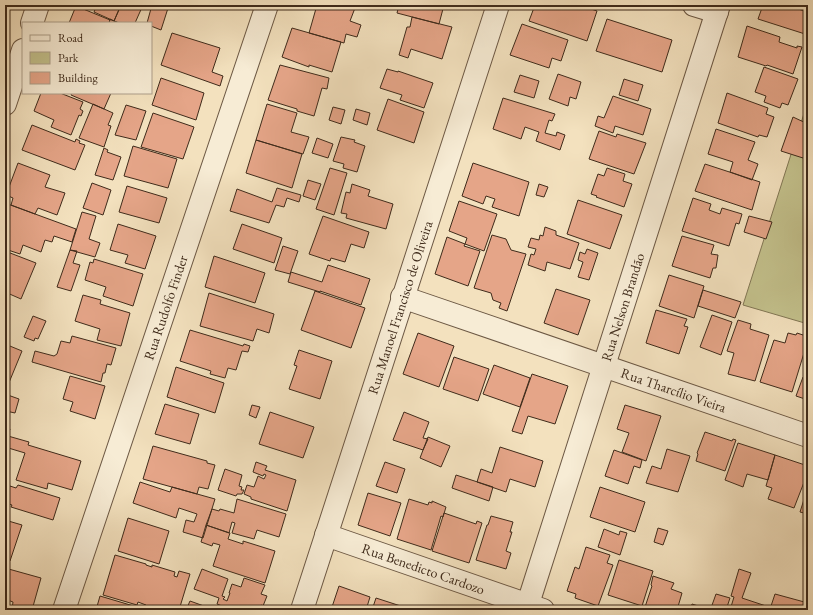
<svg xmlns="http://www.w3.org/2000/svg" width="813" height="615" font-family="'EB Garamond',serif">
<rect width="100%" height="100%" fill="#f3e1be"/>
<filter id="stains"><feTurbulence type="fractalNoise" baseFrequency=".005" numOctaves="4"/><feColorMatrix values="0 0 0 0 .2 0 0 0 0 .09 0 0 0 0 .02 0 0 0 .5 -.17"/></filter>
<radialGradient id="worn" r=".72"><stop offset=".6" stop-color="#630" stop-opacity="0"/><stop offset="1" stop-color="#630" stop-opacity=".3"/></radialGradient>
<path fill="#c3c18c" stroke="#817654" d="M808,101V324L743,305Z"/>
<path fill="#e5a588" stroke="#3f2b1b" d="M97,5H121L114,21L94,12Z
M121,5H143L135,23H119L114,21Z
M152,5H169L161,30L151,26V23H147Z
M317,5H346L355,8L350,21L361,25L357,37L346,34L344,43L309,33Z
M399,5H444L439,24L397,13Z
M535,5H580L597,11L587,41L529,21Z
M763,5H789L788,6L808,12L805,21L808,22L805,34L758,19Z
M76,6L110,20L109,23H69Z
M412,17L452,27L442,59L411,49L408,58L399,55L407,27H410Z
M110,19L114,21L119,23H109Z
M607,19L672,40L662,72L596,51Z
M522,24L568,40L561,61L552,58L549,68L510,55Z
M747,26L780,37L779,42L797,48V46L802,47L793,74L767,65L766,66L738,57Z
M292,28L341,42L332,72L309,65V67L282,57Z
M172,33L220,48L212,72L223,76L220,86L161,65Z
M280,65L329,78L327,89L322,88L314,116L297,111V109L268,100Z
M764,67L798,79L788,105L782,103L780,108L764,102L766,96L755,92Z
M387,69L398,72V71L433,83L424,108L400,100L402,95L380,88Z
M558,74L581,82L576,99L570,97L568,106L549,99Z
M520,75L539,81L534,98L514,92Z
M161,78L204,93L196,120L152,105Z
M624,79L643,85L638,101L619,95Z
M41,93H60L83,102L80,109L83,111L81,116L79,115L71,135L51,127L54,120L34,111Z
M72,93H111L104,109L71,95Z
M727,93L768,108L766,114L774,117L767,137L759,135L758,137L718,123Z
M613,96L651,109L643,135L615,126L613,133L595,126L598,116L604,118Z
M503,98L555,114L552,121L549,120L545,133L556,136L557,132L565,135L560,150L536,141L539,132L525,127L521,139L493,129Z
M388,99L424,112L414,143L377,130Z
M93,104L113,113L108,125L111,126L104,147L79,138Z
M267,104L297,113L291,132L309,137L303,154L256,140Z
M126,105L146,111L136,140L115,135Z
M333,107L345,110L341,124L329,120Z
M356,109L370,113L367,125L353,120Z
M153,113L194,127L183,159L141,147Z
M793,117L808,124V143L803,158L781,151Z
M32,125L75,142L76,139L80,141L79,143L85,145L75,170L22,150Z
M716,129L755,142L748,160L758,164L752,180L730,172L733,162L708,154Z
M599,131L616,137L617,134L646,143L634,174L589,159Z
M341,137L355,140L354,142L365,146L357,172L343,168L344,164L333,161Z
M317,138L333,144L328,158L312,153Z
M256,140L302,154L292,188L246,173Z
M133,146L177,159L168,188L124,176Z
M104,148L108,150L107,152L121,157L113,180L95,175Z
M18,163L50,175L45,187L65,193L57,215L38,208L35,214L11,205L13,198L6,195Z
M473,163L529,182L519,216L492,207L495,199L486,196L483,204L462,196Z
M705,164L760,182L752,210L695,191Z
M330,168L347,173L334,215L316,209Z
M607,168L625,174L623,181L632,184L624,207L596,197L597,196L591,194L598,174L604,176Z
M308,180L321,184L315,200L303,196Z
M92,183L111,190L103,215L83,208Z
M352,184L370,190L368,196L393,204L386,229L346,218L347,214L341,213L346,192L350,193Z
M539,184L548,187L544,197L536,195Z
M127,186L167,198L159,223L119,212Z
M277,188L301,195L299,202L287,198L284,207L276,205L269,223L230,211L237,189L272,202Z
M693,198L711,204L709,210L720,214L722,208L742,214L739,224L736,223L729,246L682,231Z
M578,200L622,215L610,249L567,234Z
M459,201L497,214L484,251L465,244L467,238L449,231Z
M5,203L76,229L72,242L54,236L52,242L45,240L41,252L23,245L20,254L5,249Z
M82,212L96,216L89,239L100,243L95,257L70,250Z
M323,216L369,232L364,248L351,244L345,262L331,258L330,261L309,254Z
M749,216L772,222L766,239L744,232Z
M118,224L156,236L145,269L125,263L128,255L110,250Z
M242,224L282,238L274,263L233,249Z
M545,227L556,231V235L579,243L570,269L547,262L545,271L528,265L531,254L534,255L536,249L528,247L531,238L539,240L540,235L543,236Z
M492,235L506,239L511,250L526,254L507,311L499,308L501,303L493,300L491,293L474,288Z
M682,236L714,245L711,254L718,255L716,268H713L710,278L672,266Z
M447,237L465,244L464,246L480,251L468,286L435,274Z
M283,246L298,251L290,274L275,270Z
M587,249L598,253L589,280L578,277L583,262L578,260L580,252L585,254Z
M70,250L77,251L73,263L80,265L71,291L57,287Z
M5,251L36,263L21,299L5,292Z
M214,256L265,273L255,303L205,287Z
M94,259L143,274L133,306L103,296L106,287L85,280L90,262L93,263Z
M328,265L370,279L361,305L320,291V292L288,282L291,272L322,282Z
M669,275L704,286L694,318L659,306Z
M556,289L590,300L578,335L544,323Z
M703,290L741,302L735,318L698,306Z
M315,291L365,308L351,348L301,330Z
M209,293L274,314L269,333L257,329L253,341L200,326Z
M83,295L101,300L100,304L130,313L121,346L97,340L100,329L75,321Z
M656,310L687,319L684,326L688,327L679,354L646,343Z
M712,315L732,322L721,355L700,347Z
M33,316L46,321L38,339L35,338L34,341L24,337Z
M738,320L751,324L750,329L769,335L755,381L728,374L734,353L727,351Z
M190,330L243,346L244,344L250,346L248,352L242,351L236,370L228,368L225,378L210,374L211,371L180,361Z
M418,333L454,346L439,387L403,374Z
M788,333L796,335L797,333L806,336L808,333V340L792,392L760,382L774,340L785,343Z
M72,336L116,348L111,365L107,364L105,373H103L101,382L32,362L35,351L54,356L57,354L61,341L70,343Z
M5,344L22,351L8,385L5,384Z
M299,350L332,361L320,399L289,389L297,366L294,365Z
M454,357L489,369L478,401L443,389Z
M494,365L530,378L520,407L483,394Z
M176,367L224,383L215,413L167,397Z
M532,374L568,386L555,424L528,416L522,434L512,431Z
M70,376L105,386L95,419L70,411L73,402L63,399Z
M803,377L808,378V400L796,396Z
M5,394L19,399L15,413L6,411L8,406L5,405Z
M165,404L199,414L190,444L155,434Z
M252,405L260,407L256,418L249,415Z
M625,405L661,416L646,461L622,452L629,433L617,429Z
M270,412L314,427L303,458L259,444Z
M404,412L429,422L423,438L428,439L423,450L393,440Z
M5,427L10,429L5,444Z
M705,432L732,441L733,439L736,440L725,471L696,461L698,454L697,453Z
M8,436L29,442L28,445L81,461L72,490L48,483L47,489L16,480L25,453L5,447Z
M428,437L450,446L441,467L420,458Z
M738,443L775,455L768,480L747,474L743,487L725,480Z
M153,446L207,461V463L215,465L208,489L199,487L197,494L143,479Z
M500,447L543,461L535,487L510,479L506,492L477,482L481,469L492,473Z
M667,449L690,456L678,492L646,483L652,466L661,469Z
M614,450L642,460L640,468L634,466L628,484L605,476Z
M775,455L808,466V472L794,508L768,499L772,488L766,486Z
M256,462L267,466L265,470L296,480L287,511L251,499V497L244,494L247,485L254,487L258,476L264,479L266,475L264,474L263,476L253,472Z
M385,462L405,469L397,493L376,486Z
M225,469L242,475L239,486L242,487L241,490H244L242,494H237L236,496L218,490Z
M456,475L493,487L489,501L452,488Z
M140,482L170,492L172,487L215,499L203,538L183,532L186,520L194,522L197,514L179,508L176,518L133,503Z
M18,485L60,498L53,520L11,507L12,505L5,503V494L7,488L9,489L10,486L16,488Z
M600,487L645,502L635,532L590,517Z
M807,490H808V514L800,512Z
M368,493L401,503L390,536L358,525Z
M237,499L286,514L279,537L257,530L254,539L232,533L235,523L232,522L229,533L206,525L212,509L219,511L220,509L234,513Z
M409,499L428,505L429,502L432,503V501L446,507L443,517L441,516L431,550L397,539Z
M444,513L476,524L477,521L482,523L469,563L432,551Z
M491,516L513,522L510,532H512L506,551L511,553L506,569L476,560L487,525H488Z
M128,518L169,531L159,564L118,551Z
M5,520L22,525L10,561L5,560Z
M206,525L230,533L228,539L243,544V541L275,551L265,583L213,566L220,545L213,543L212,546L201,542Z
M658,528L668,531L663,545L654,542Z
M604,529L619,535L620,531L627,533L620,555L598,547Z
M586,547L610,555L607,563L613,565L598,606L575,598L576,594L567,591L575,567L579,569Z
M115,555L146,564V565L152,567V565L175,572L174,576L177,577L179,571L190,574L179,610H158L145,607L146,605L138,602L137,605L103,595Z
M619,560L653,571L642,606L608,595Z
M5,568L41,578L32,610H17L12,609L13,602L5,599Z
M202,569L228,579L222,596L225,597L223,599L227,601L230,593H229L232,584L241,587L244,578L265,585L261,594L267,596L263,606L261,605L260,610H232L217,604L219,598L194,589Z
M739,569L751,573L742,598L769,607L768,610H730L734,597L731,596Z
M653,576L674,583L671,589L682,593L677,610H644L652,586L651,585Z
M339,586L370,597L366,610H331Z
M716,594L730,598L726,610H716L711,608Z
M775,594L808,603V610L770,609Z
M100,596L137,607V610H96Z
M376,598L413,610H372Z
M190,601L215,610H186Z
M692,604L711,610H690Z"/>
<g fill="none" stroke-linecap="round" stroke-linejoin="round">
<g stroke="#6c5844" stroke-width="24">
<g id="minor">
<path d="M694,5L717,12"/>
<path d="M32,23L38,5"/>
<path d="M5,104L23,50"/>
<path id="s1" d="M402,297L808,436"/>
<path id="s2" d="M326,535L543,610"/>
<path id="s3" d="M64,610L267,5"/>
<path id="s4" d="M302,610L498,5"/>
<path id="s5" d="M526,610L719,5"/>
</g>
</g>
<use href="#minor" stroke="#f7ecd5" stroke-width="22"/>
</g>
<g text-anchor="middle" stroke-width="4" stroke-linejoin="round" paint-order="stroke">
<g font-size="14" fill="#3f2b1b" stroke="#f7ecd5">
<text dy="5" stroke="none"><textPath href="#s4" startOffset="318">Rua Manoel Francisco de Oliveira</textPath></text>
<text dy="5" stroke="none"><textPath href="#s3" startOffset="319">Rua Rudolfo Finder</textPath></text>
<text dy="5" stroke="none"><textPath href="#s5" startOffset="318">Rua Nelson Brandão</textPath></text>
<text dy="5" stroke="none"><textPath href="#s1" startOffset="287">Rua Tharcílio Vieira</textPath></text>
<text dy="5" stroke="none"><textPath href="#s2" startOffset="103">Rua Benedicto Cardozo</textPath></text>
</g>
</g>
<rect width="813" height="615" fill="none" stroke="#f3e1be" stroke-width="20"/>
<rect x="6" y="6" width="801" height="603" fill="none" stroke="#3f2b1b" stroke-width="2"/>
<rect x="10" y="10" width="793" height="595" fill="none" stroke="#3f2b1b"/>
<rect x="22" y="22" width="130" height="72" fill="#f7ecd5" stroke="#ad9f8b"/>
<rect x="30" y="35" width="20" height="6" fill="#f7ecd5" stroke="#ad9f8b"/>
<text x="58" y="42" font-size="12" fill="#3f2b1b">Road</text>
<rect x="30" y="52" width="20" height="12" fill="#c3c18c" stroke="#ad9f8b"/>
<text x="58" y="62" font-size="12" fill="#3f2b1b">Park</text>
<rect x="30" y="72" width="20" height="12" fill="#e5a588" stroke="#ad9f8b"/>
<text x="58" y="82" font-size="12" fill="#3f2b1b">Building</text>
<rect width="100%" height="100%" filter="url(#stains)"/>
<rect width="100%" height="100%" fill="url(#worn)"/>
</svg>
